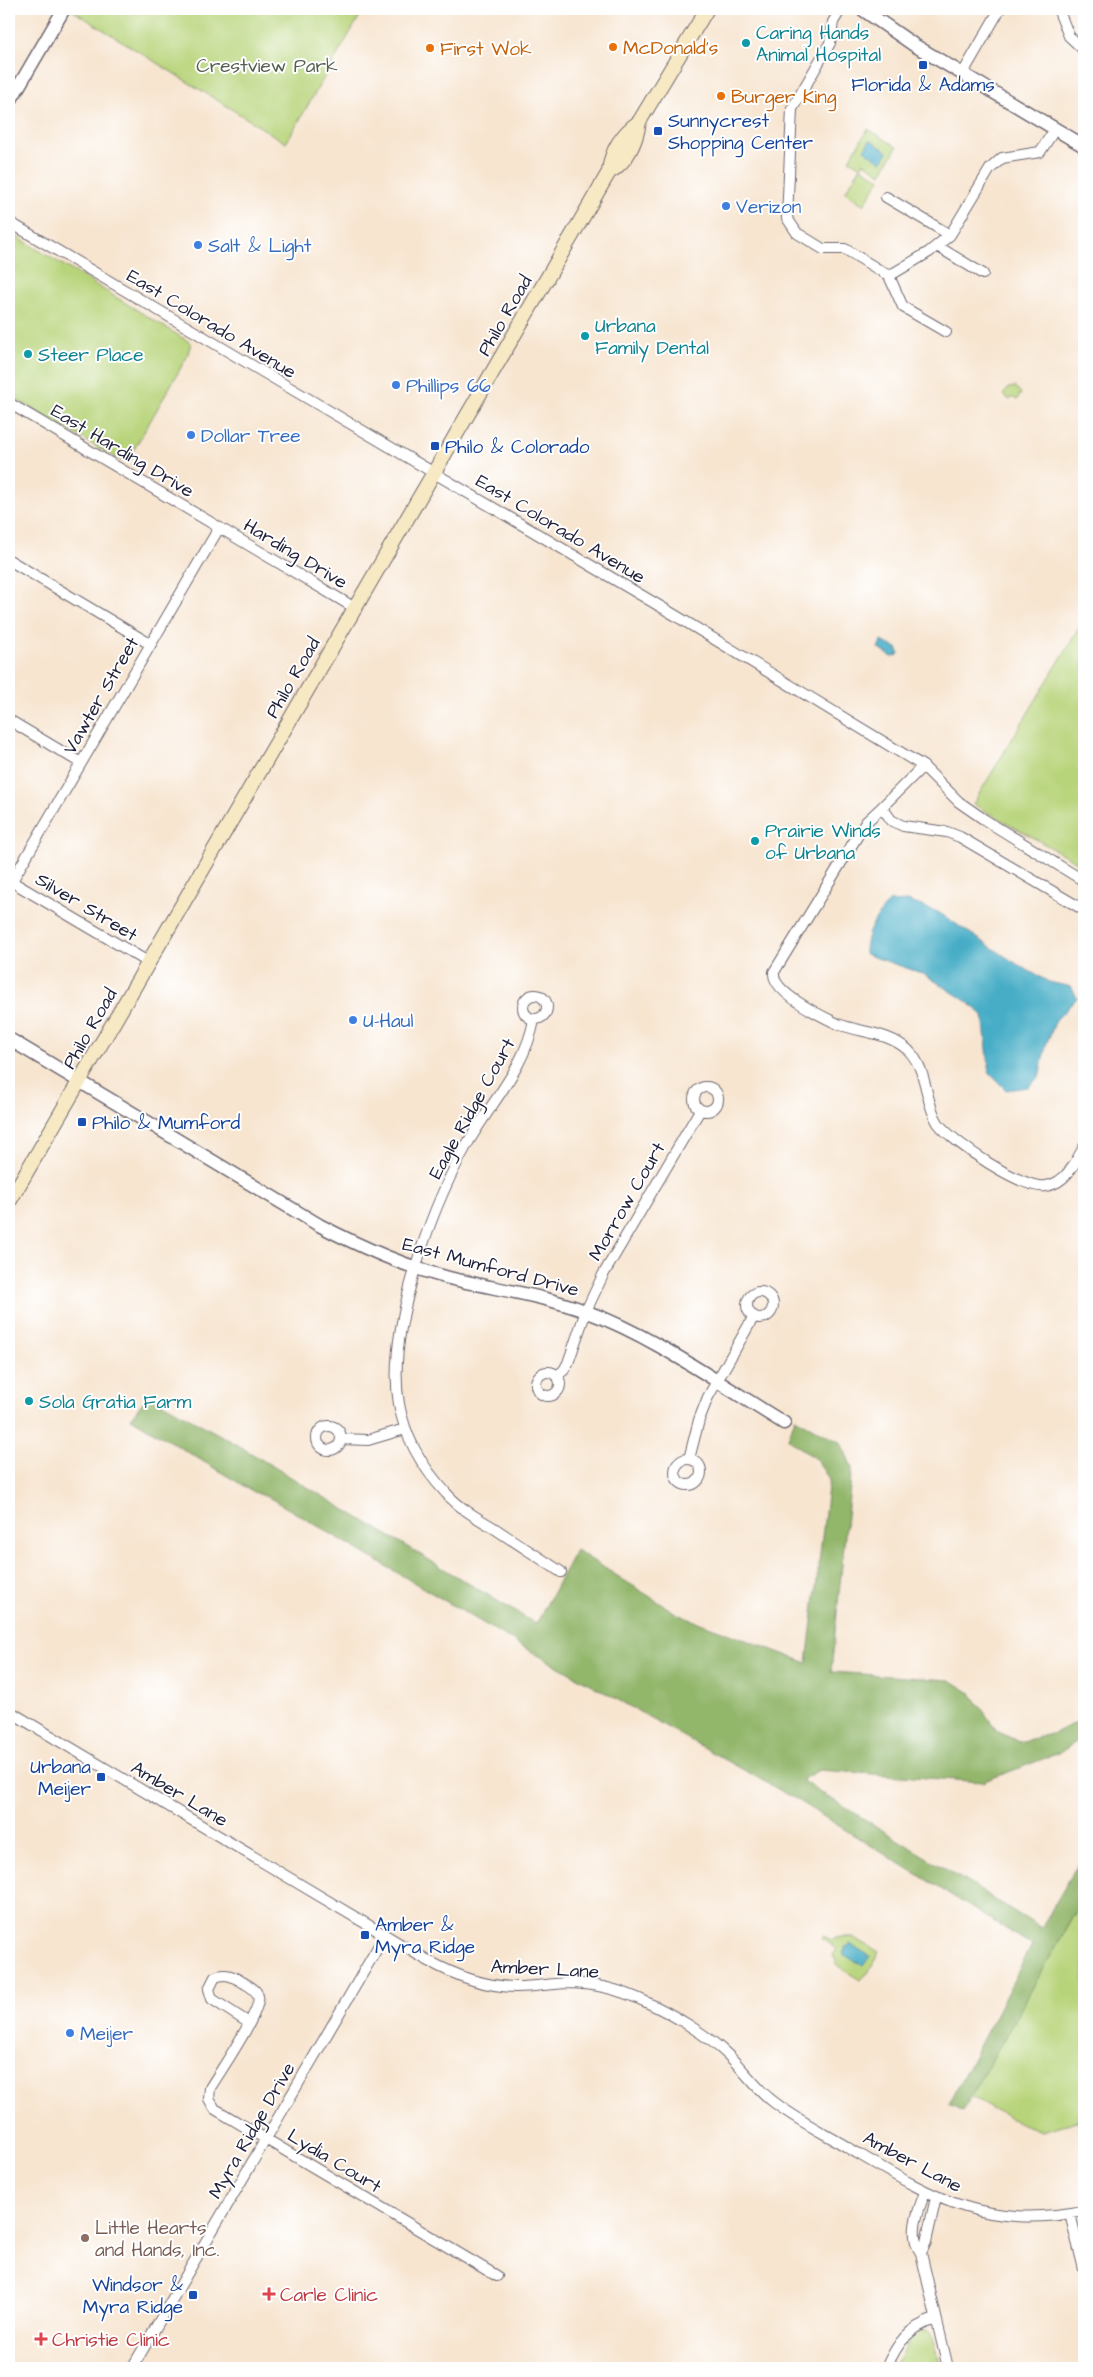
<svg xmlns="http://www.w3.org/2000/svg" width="1093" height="2377" font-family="'Architects Daughter',sans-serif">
<rect width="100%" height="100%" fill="#fff"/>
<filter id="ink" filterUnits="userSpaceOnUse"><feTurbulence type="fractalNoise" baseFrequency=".02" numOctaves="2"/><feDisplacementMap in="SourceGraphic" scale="10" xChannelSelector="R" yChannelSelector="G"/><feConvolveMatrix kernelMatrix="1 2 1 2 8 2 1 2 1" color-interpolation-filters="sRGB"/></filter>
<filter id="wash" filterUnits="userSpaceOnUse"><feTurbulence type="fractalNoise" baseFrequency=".0096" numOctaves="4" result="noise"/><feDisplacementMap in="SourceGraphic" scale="20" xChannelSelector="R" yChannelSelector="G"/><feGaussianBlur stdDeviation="1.12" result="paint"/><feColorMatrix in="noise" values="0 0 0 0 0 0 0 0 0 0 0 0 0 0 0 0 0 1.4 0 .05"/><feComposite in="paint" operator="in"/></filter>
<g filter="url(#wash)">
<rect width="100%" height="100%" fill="#f7e5d0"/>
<path fill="#b8d47a" stroke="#6d7b5a" d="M70,9H364L286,143Z
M868,129L897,147L881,174L863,162L861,167L880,179L864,205L845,192L861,167L849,160Z
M9,232L191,343L187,357L129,458L119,460L9,395Z
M1015,387L1021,393L1017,400L1012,397L1010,400L1003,395L1008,388Z
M1084,620V866L973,804Z
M1084,1897V2119L1042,2131L1019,2123L970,2096Z
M823,1936L832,1940L835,1937H853L879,1952L868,1973L860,1980L838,1966L833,1955L837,1949L822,1938Z
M921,2331H928L933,2337L941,2368H893L909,2340Z"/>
<path fill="#92b66a" stroke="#5a6c52" d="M148,1395L229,1440L536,1624L576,1550L679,1615L807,1663L829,1479L816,1459L788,1439L795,1418L841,1443L852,1467L831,1672L950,1680L971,1693L997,1731L1019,1742L1055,1733L1084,1718V1737L1059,1753L982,1782L819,1770L801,1780L1041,1928L1084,1854V1897L963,2111L949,2104L1032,1945L792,1797L527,1649L270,1498L254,1492L131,1418Z"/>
<path fill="#47adc6" stroke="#346880" d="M870,140L888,152L882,162L864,150Z
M881,641L897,648L899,653L897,656L892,657L878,648Z
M908,901L938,912L1020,966L1049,982L1072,987L1077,998L1056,1020L1046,1045L1039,1077L1028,1087L1006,1090L990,1074L983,1015L969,1003L924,974L865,954C865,932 875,919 889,902Z
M850,1944L870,1956L863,1966L843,1954L846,1946L848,1947Z"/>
</g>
<g filter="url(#ink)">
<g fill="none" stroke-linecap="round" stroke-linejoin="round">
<g stroke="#6d666f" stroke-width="12">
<path id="minor" d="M841,9L833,22L830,43L792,109L787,218L797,233L823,249H845L889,276L903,307L946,332
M1058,9L1069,36L1084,50
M963,73L1000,9
M886,197L950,235
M9,222L673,614L923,766L959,802L985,820L1084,881
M937,246L983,274
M889,276L929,252L950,235L990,169L1002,158L1040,152L1055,129
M9,403L355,608
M9,560L150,644
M9,720L81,763
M880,809L923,766
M9,880L148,962
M12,881L219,528
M1084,910L960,837L947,832L903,826L891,820L887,814L880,809L866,822L774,972C771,992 821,1016 838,1024C862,1033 888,1032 908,1050C928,1069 924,1101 938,1123C952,1142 1023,1190 1046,1186C1066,1183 1075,1163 1084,1147
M523 1007a12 12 0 1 1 24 0a12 12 0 1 1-24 0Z
M534,1020C525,1069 489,1104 465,1148C430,1211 386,1332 399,1404C405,1438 422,1467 446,1493C459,1508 477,1518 494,1528C516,1543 539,1557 561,1572
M694 1099a12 12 0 1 1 24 0a12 12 0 1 1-24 0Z
M747 1305a13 13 0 1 1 26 0a13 13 0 1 1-26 0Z
M536 1384a12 12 0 1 1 24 0a12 12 0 1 1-24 0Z
M557,1376L564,1370L568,1363L586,1311L603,1275L700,1110
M317 1438a12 12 0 1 1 24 0a12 12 0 1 1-24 0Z
M341,1439L368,1440L405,1429
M689,1459L699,1420L708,1397L754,1316
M675 1472a13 13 0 1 1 26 0a13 13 0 1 1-26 0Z
M9,1711L427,1960C454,1975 484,1987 516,1987C533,1987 549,1984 566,1983C593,1983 621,1990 646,2002C673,2014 707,2035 728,2055C743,2069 754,2086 770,2099C793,2118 822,2132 847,2147C932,2197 981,2230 1084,2211
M249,2023L212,1999L209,1989L215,1977C227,1972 234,1977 244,1983C249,1986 256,1989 258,1996C263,2009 219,2073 210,2088L209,2099L215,2109L497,2276
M925,2192C918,2211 908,2235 921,2253L948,2368
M1070,2214L1084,2269
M921,2253L926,2242L936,2197
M132,2368L385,1935
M886,2368C898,2342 908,2328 935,2319"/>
</g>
<g stroke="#6d666f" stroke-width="15">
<path id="tertiary" d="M862,9L914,45L1084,146
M9,103L64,9
M9,1039L319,1225C361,1247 403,1266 449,1278C494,1289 542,1295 585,1311C654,1336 721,1385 784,1423"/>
</g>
<g stroke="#6d666f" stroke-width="16">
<path id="secondary" d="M609,172C627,162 636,142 639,122L707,9
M9,1202L609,172C611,151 622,134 639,122"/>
</g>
<use href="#minor" stroke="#fff" stroke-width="10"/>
<use href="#tertiary" stroke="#fff" stroke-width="12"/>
<use href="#secondary" stroke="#f7e9c3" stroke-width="14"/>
</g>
</g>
<g fill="#0f9aa8" stroke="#fff" stroke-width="2">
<circle cx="746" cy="43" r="5"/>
<circle cx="585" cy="336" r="5"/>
<circle cx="28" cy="354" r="5"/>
<circle cx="755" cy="841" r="5"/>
<circle cx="29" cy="1401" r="5"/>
</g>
<g fill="#e8710a" stroke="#fff" stroke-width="2">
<circle cx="613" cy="47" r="5"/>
<circle cx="430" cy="48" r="5"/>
<circle cx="721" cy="96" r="5"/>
</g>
<g fill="#1a4fb4" stroke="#fff" stroke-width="2">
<rect x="918" y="60" width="10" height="10" rx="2.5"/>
<rect x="653" y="126" width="10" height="10" rx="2.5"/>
<rect x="430" y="441" width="10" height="10" rx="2.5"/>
<rect x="77" y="1117" width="10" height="10" rx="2.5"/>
<rect x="96" y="1772" width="10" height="10" rx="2.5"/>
<rect x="360" y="1930" width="10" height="10" rx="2.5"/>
<rect x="188" y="2290" width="10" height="10" rx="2.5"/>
</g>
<g fill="#3f7fe0" stroke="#fff" stroke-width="2">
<circle cx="726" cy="206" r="5"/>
<circle cx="198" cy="245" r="5"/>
<circle cx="396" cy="385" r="5"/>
<circle cx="191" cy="435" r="5"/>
<circle cx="353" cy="1020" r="5"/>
<circle cx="70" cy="2033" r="5"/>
</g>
<circle fill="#8d6e63" stroke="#fff" stroke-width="2" cx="85" cy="2238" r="5"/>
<g fill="#e0444e" stroke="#fff" stroke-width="2">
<path d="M266.5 2286.5h5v5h5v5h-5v5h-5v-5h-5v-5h5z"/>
<path d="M38.5 2331.5h5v5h5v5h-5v5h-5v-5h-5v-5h5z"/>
</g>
<g text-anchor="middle" stroke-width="4" stroke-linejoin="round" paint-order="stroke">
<g font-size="19" fill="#0d838f" stroke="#fff" text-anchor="start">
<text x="756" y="39">Caring Hands<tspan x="756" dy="22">Animal Hospital</tspan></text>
<text x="595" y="332">Urbana<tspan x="595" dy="22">Family Dental</tspan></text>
<text x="38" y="361">Steer Place</text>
<text x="765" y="837">Prairie Winds<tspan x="765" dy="22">of Urbana</tspan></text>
<text x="39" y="1408">Sola Gratia Farm</text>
</g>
<g font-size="19" fill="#c56008" stroke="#fff" text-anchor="start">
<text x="623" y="54">McDonald's</text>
<text x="440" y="55">First Wok</text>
<text x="731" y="103">Burger King</text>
</g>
<g font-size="19" fill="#566051" stroke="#fff">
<text x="267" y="72">Crestview Park</text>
</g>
<g font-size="19" fill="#164399" stroke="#fff" text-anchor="start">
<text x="923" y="91" text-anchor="middle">Florida &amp; Adams</text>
<text x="668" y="127">Sunnycrest<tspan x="668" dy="22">Shopping Center</tspan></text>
<text x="445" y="453">Philo &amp; Colorado</text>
<text x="92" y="1129">Philo &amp; Mumford</text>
<text x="91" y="1773" text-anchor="end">Urbana<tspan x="91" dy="22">Meijer</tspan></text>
<text x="375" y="1931">Amber &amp;<tspan x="375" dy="22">Myra Ridge</tspan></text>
<text x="183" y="2291" text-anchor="end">Windsor &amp;<tspan x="183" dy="22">Myra Ridge</tspan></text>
</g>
<g font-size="19" fill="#366cbe" stroke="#fff" text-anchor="start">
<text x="736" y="213">Verizon</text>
<text x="208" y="252">Salt &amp; Light</text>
<text x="406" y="392">Phillips 66</text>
<text x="201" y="442">Dollar Tree</text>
<text x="363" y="1027">U-Haul</text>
<text x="80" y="2040">Meijer</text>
</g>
<g font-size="19" fill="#22223b" stroke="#fff">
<text transform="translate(504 315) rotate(-60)" y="7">Philo Road</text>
<text transform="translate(212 323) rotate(31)" y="7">East Colorado Avenue</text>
<text transform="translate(123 450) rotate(31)" y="7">East Harding Drive</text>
<text transform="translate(561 528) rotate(31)" y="7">East Colorado Avenue</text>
<text transform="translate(296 553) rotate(31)" y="7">Harding Drive</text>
<text transform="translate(292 677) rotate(-60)" y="7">Philo Road</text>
<text transform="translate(100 695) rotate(-60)" y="7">Vawter Street</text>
<text transform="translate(87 906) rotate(31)" y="7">Silver Street</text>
<text transform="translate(89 1028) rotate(-60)" y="7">Philo Road</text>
<text transform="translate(471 1108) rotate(-61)" y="7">Eagle Ridge Court</text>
<text transform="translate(626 1201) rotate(-60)" y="7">Morrow Court</text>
<text transform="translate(491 1266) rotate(15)" y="7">East Mumford Drive</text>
<text transform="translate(180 1793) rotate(31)" y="7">Amber Lane</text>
<text transform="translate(545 1968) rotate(3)" y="7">Amber Lane</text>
<text transform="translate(251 2130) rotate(-60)" y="7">Myra Ridge Drive</text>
<text transform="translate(335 2160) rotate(31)" y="7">Lydia Court</text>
<text transform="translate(913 2161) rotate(28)" y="7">Amber Lane</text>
</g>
<g font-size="19" fill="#785e54" stroke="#fff" text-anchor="start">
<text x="95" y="2234">Little Hearts<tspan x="95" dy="22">and Hands, Inc.</tspan></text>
</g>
<g font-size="19" fill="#be3a42" stroke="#fff" text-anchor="start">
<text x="280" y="2301">Carle Clinic</text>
<text x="52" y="2346">Christie Clinic</text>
</g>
</g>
<rect width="1093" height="2377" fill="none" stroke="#fff" stroke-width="30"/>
</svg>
